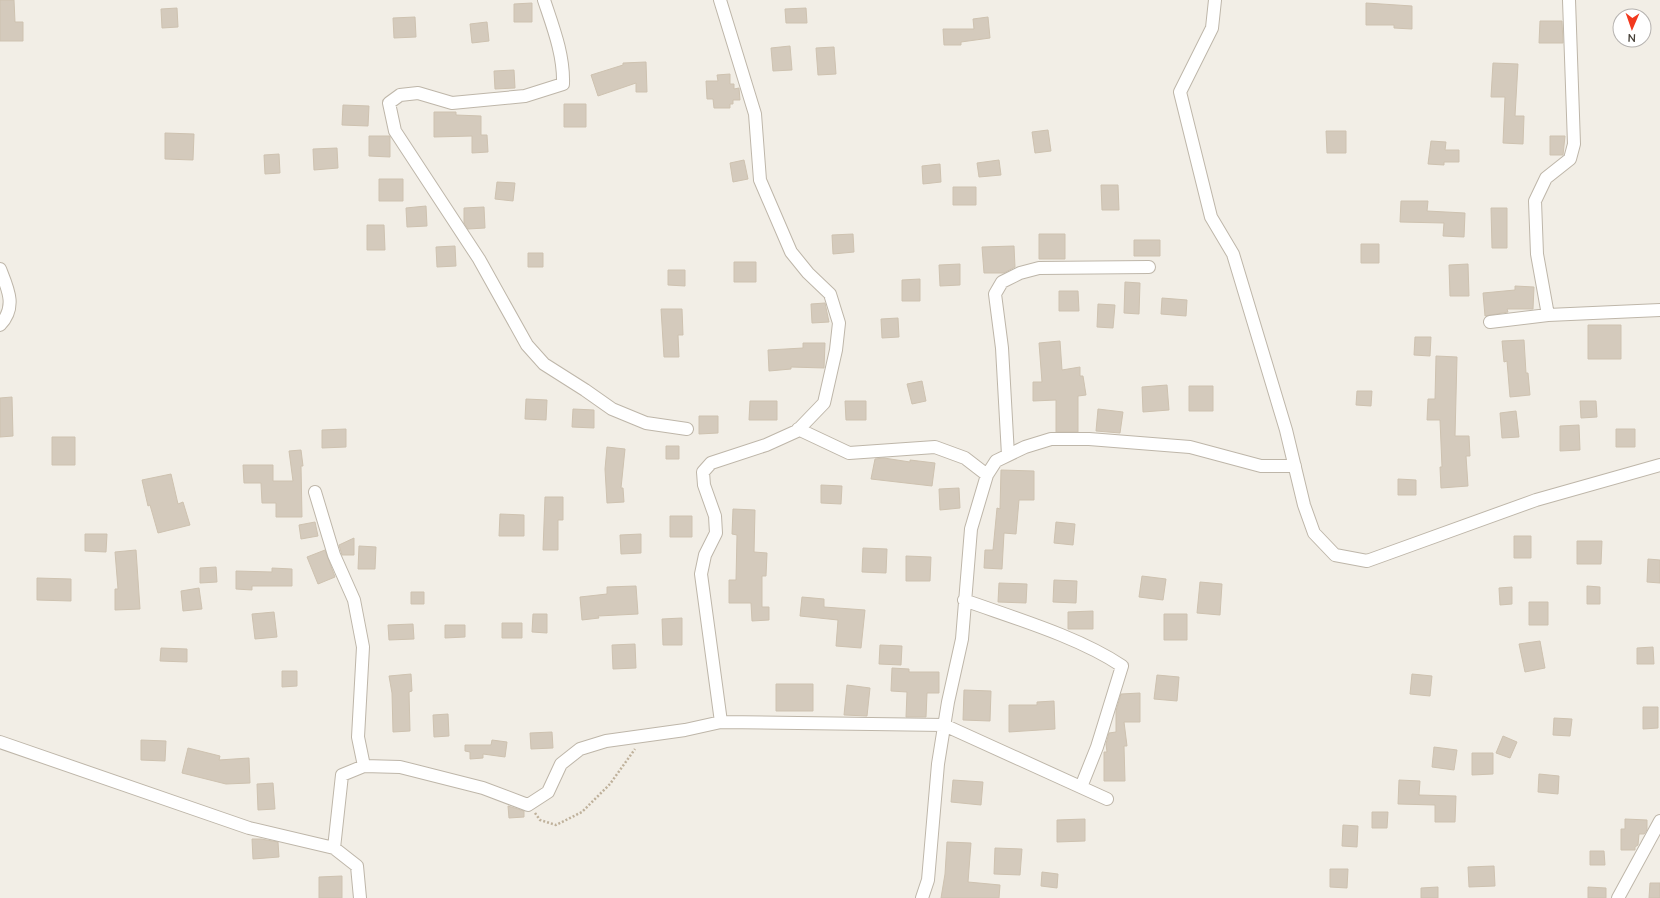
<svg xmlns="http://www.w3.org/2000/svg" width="1660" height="898" font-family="'Nunito Sans',sans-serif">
<rect width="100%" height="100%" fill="#f2eee6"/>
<path fill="#d4cabc" stroke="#cec2b0" d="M0,0H14L15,22H23V41H0Z
M532,3V22H514V4Z
M1366,3L1412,6V29L1394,28V25H1366Z
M177,8L178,27L162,28L161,9Z
M806,8L807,23H786L785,9Z
M415,17L416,37L394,38L393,18Z
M988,17L990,38L961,42V45H944L943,29H974L973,19Z
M1540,21H1562L1563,43H1539Z
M487,22L489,41L472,43L470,24Z
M790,46L792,70L773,71L771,48Z
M834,47L836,74L818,75L816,48Z
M646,62L647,92H636V83L598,96L591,75L623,65V63Z
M1493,63L1518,64L1515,116H1524L1523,144L1503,143L1505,97H1491Z
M514,70L515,88L495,89L494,71Z
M730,74V84H734V89L739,88L740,100H733V104H730V108H714L713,99H707L706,81H718L717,75Z
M564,104H586V127H564Z
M343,105L369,106L368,126L342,125Z
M434,112H456V115L481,116V135H487L488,152L472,153V136L434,137Z
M1048,130L1051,151L1035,153L1032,132Z
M1326,131H1346V153H1327Z
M165,133L194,134L193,160L165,159Z
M369,136H390V157L369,156Z
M1550,136H1565L1563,155H1550Z
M1431,141L1446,142L1445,150H1459V162H1444V165L1428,164Z
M337,148L338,168L314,170L313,149Z
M279,154L280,173L265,174L264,155Z
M744,160L748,179L733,182L730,163Z
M999,160L1001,175L979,177L977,163Z
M940,164L941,182L923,184L922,166Z
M379,179H403V201H379Z
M497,182L515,183L513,201L495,199Z
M1101,185H1118L1119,210H1102Z
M953,187H976V205H953Z
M1401,201H1428L1427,211L1465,213L1464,237L1443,236L1444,223L1400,222Z
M426,206L427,226L407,227L406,208Z
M484,207L485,228L468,229L464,223V208Z
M1491,208H1507V248H1492Z
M367,225H384L385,250H367Z
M853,234L854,252L833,254L832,235Z
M1039,234H1065V259H1039Z
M1134,240H1160V256H1134Z
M1361,244H1379V263H1361Z
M455,246L456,266L437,267L436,247Z
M1014,246L1015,267L1004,273H984L982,247Z
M528,253H543V267H528Z
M734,262H756V282H734Z
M960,264V285L940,286L939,265Z
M1468,264L1469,296H1450L1449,265Z
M668,270H685V286L668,285Z
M920,279V301H902V280Z
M1125,282L1140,283L1139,314L1124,313Z
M1515,286L1534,287L1533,309H1507L1508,312L1485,316L1483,293L1515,290Z
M1059,291H1078L1079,311H1059Z
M1162,298L1187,300L1186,316L1161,314Z
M825,303L829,322L812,323L811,304Z
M1098,304L1115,305L1113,328L1097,327Z
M661,309H682L683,335H678L679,357H664Z
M898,318L899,337L882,338L881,319Z
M1588,325H1621V359H1588Z
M1415,337H1431L1430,356L1414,355Z
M1524,340L1526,373H1528L1530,395L1510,397L1507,361L1504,362L1502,341Z
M1060,341L1062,370L1080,367V376H1083L1086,395L1078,396V432H1056V400L1033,401V382H1042L1039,343Z
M803,343H825L824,368L791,367V369L769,371L768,350L803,348Z
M1436,356L1457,357L1455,436H1469L1470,456H1466L1468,486L1441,488L1440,467H1442L1440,420H1427L1428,399H1435Z
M922,381L926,401L912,404L907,384Z
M1167,385L1169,410L1143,412L1142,387Z
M1189,386H1213V411H1189Z
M1357,391H1372L1371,406L1356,405Z
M12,397L13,436L0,437V398Z
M526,399L547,400L546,420L525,419Z
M750,401H777V420H749Z
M845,401H866V420H846Z
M1580,401H1596L1597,417L1581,418Z
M573,409L594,410V428L572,427Z
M1098,409L1123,412L1120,433L1096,431Z
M1516,411L1519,437L1502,438L1500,413Z
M699,416H718V433L699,434Z
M1579,425L1580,450L1560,451V426Z
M346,429V447L322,448V430Z
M1616,429H1635V447H1616Z
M52,437H75V465H52Z
M666,446H679V459H666Z
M607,447L625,449L621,488H623L624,502L607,503L605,469Z
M301,450L303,466H301L302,517H276V503H262L261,483H244L243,465H273V481H293L289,451Z
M884,458L910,462V460L935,463L932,486L871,479L875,459Z
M1001,470L1034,471V500H1019L1016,534L1004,533L1002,569L984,568L985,550H993L997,508L1000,509Z
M171,474L178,504L183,502L190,525L158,533L150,505L148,506L142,480Z
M1398,479L1416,480V495H1398Z
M821,485L842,486L841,504L821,503Z
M959,488L960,508L940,510L939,489Z
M545,497H563V520H558V550H543Z
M733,509L755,510L754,552L767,553L766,576H762V607H769V620L752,621L751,603H729V580H736L737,535L732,534Z
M500,514L524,515V536H499Z
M670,516H692V537H670Z
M315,522L318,536L301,539L299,525Z
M1056,522L1075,524L1073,545L1054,543Z
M85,534H107L106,552L85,551Z
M641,534V553L621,554L620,535Z
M1514,536H1531V558H1514Z
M354,538V555H342L339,545Z
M1577,541H1602L1601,564H1577Z
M359,546L376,547L375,569H358Z
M863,548L887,549L886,573L862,572Z
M136,550L140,609L115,610V589H118L115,552Z
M325,550L335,577L318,584L307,557Z
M906,556L931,557L930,581H906Z
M1648,559L1660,560V583L1647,582Z
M216,567L217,582L200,583V568Z
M272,568L292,569V586H252V590L236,589V571L272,572Z
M1142,576L1166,579L1163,600L1139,597Z
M37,578L71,579V601L37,600Z
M1054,580L1077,581L1076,603L1053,602Z
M1200,582L1222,584L1220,615L1197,613Z
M999,583L1027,584L1026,603L998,602Z
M636,586L638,614L598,616L599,618L582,620L580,597L607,594V587Z
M1587,586L1600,587V604H1587Z
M1512,587V604L1500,605L1499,588Z
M199,588L202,609L183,611L181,591Z
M411,592H424V604H411Z
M802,597L824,599V607L865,610L861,648L836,646L838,620L800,616Z
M1529,602H1548V625H1529Z
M1093,611V629H1068V612Z
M274,612L277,637L255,639L252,614Z
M533,614H547V633L532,632Z
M1164,614H1187V640H1164Z
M682,618V645H663L662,619Z
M502,623H522V638H502Z
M413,624L414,639L389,640L388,625Z
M445,625H465V637L445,638Z
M1540,641L1545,668L1525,672L1519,644Z
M635,644L636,668L613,669L612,645Z
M880,645L902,646L901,665L879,664Z
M1653,647L1654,664H1637V648Z
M161,648L187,649V662L160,661Z
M892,668L909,669V672H939V693H927L926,717H906L907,692L891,691Z
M282,671H297V686L282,687Z
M411,674L412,691L409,692L410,731L393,732L392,693L389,676Z
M1412,674L1432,676L1430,696L1410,694Z
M1157,675L1179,677L1177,701L1154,699Z
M776,684H813V711H776Z
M847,685L870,688L867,716L844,715Z
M964,690L991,691L990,721L963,720Z
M1140,693V722H1124L1127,746H1124L1125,781H1104V752H1107L1106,744L1109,733L1116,732V711L1121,694Z
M1054,701L1055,729L1009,732V705H1037V702Z
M1643,707H1658V728L1643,729Z
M448,714L449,736L434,737L433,715Z
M1554,718L1572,719L1570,736L1553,735Z
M552,732L553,748L531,749L530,733Z
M1503,736L1517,742L1510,758L1496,753Z
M141,740L166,741L165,761L141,760Z
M492,740L507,742L505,757L483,754V758L470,759V752L465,751V745H491Z
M1434,747L1457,750L1454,770L1432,767Z
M188,748L220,756L219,760L249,758L250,783L226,784L182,773Z
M1472,753H1493V774L1472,775Z
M1539,774L1559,776L1558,794L1538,792Z
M953,780L983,782L981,805L951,802Z
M1399,780L1420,781L1419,795L1456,796L1455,822H1435V805L1398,804Z
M273,783L275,809L258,810L257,784Z
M508,806L524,811V817L509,818Z
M1372,812H1388L1387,828H1372Z
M1085,819V841L1057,842V820Z
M1625,819L1647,820V830L1644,834H1639L1638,845L1635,847V850H1621V829H1625Z
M1343,825L1358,826L1357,847L1342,846Z
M252,839H261L278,842L279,857L253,859Z
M947,842L971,843L968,882L1000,885L999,898H941L945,874Z
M995,848L1022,849L1020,875L994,874Z
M1590,851H1604L1605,865H1590Z
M1494,866L1495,886L1469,887L1468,867Z
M1330,869H1348L1347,888L1330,887Z
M1042,872L1058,874L1057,888L1041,886Z
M342,876V898H319V877Z
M1650,883H1660V898H1649Z
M1438,887V898H1421V888Z
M1588,887L1606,888V898H1588Z"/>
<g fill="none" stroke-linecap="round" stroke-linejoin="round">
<g stroke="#beb6a9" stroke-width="14">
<path id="minor" d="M544,0C553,27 564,55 563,84L525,96L452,103L418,93L400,95L389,103L395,131L479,259L527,345L544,364L585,390L612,409L646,423L687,429
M1215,0L1212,28L1180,92L1211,217L1233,254L1286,430L1304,505L1314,533L1335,555L1367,561L1536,500L1660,465
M0,269C8,289 17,307 0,325
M1548,315L1537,254L1535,201L1546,178L1570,159L1574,144L1569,0
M1490,322L1548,315L1660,310
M798,429L849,453L935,447L965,458L987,475L971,529L962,639L948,702L938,764L928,880L922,898
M1008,455L1002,348L995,294L1002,282L1020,273L1039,268L1149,267
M987,475L996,461L1025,447L1051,439H1089L1190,447L1261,466H1295
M315,492L334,555L354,600L363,647L358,737L364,766
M964,600C1014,618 1079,637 1122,666L1097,747L1081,787
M721,722L944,725L1107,799
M0,742L249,828L334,848L357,866L360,898
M334,848L342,775L364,766L400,767L483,788L528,805L548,792L561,764L580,749L606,741L685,730L721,722L701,574L705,555L716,533L715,516L704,485L703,472L711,463L766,445L797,431L824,403L836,350L839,323L830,294L808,273L791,252L760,180L755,114L720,0
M1618,898L1660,821"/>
</g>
<path stroke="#bfb19b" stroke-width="2.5" stroke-dasharray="2 2" stroke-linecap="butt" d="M535,813L540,820L556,825L582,812L610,784L635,749"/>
<use href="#minor" stroke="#fff" stroke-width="12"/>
</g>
<g transform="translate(1632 28) rotate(182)"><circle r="19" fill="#ffffff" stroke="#b5b2af"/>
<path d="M0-3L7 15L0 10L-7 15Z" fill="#f2391e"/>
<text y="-6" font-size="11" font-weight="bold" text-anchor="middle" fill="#453f36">N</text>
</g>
</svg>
